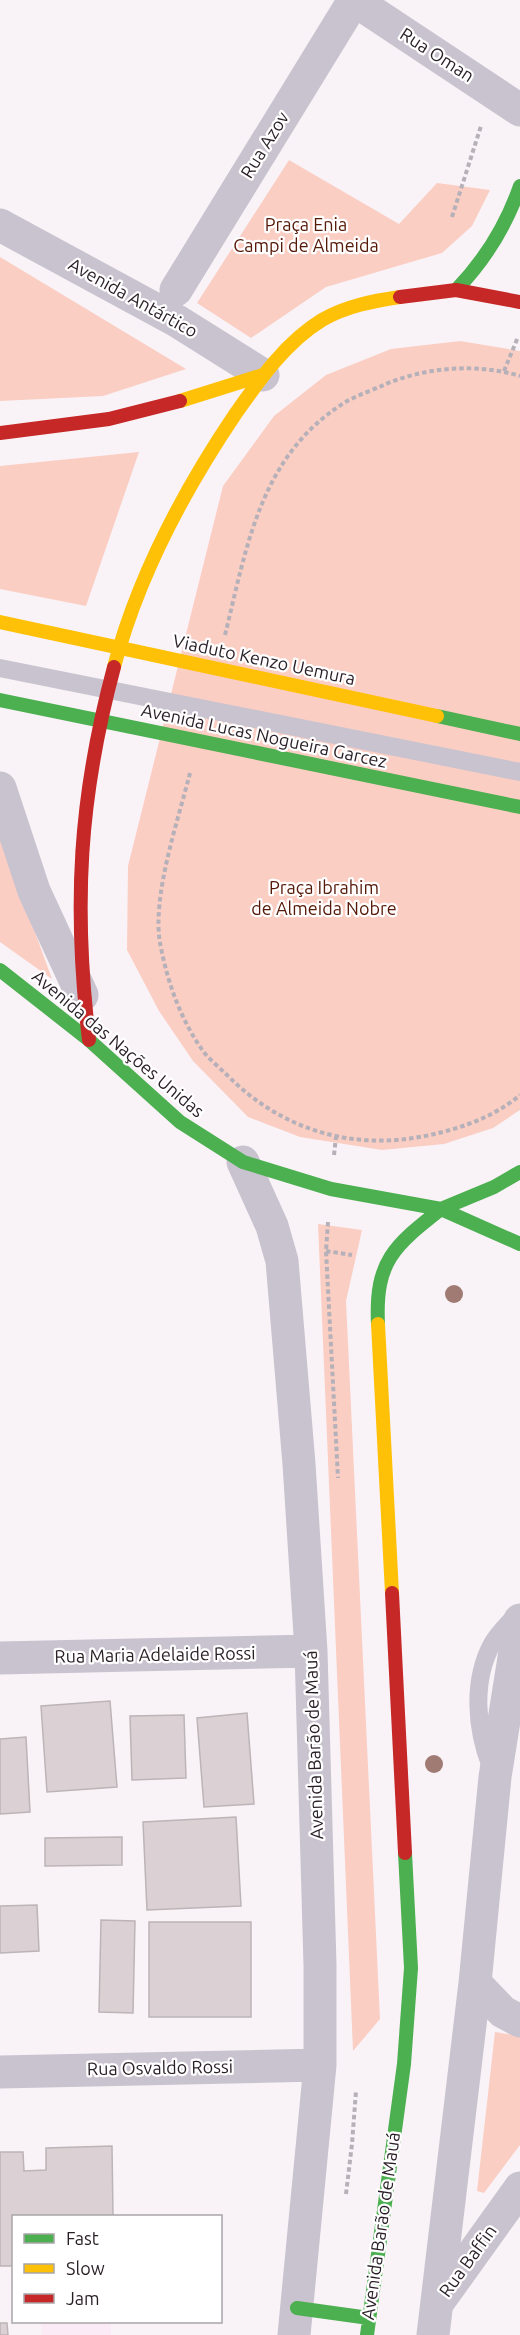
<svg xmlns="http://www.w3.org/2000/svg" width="520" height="2335" font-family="Ubuntu,sans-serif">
<rect width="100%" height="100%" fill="#f9f3f7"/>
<path fill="#faebf6" d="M41,2322L111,2323V2335H42Z"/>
<path fill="#fbcec4" d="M289,160L399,224L437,183L490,190L472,226L442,253L326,287L251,338L197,303Z
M0,257L186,369L103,396L0,401Z
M460,341L520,351V1110L493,1128L444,1144L382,1150L300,1137L248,1117L193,1061L159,1011L127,950L128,866L223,486L274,416L326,375L391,349Z
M139,452L86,606L0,589V466Z
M0,836L52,979L0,942Z
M318,1224L362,1230L346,1301L380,2019L353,2051Z
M495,2032L520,2036V2145L484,2193L477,2191Z"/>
<path fill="#dbd1d4" stroke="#bcb4b7" stroke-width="1.5" d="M110,1701L117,1787L47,1792L41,1706Z
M247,1713L254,1804L204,1807L197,1718Z
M184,1715L186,1778L132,1780L130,1716Z
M26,1737L30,1812L0,1814V1739Z
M236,1817L241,1906L147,1910L143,1822Z
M122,1837V1865L45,1866V1838Z
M37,1905L39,1951L0,1953V1906Z
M101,1920L135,1921L133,2013L99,2012Z
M149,1922H251V2017H149Z
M112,2146L113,2216H14V2266H0V2152H23L24,2171L46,2170V2148Z
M0,2323H7L8,2335H0Z"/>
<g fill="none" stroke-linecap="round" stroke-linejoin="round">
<path stroke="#b6b1b9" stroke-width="4" stroke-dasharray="4.5 3" stroke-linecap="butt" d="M452,217L481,126
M504,371L518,337
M225,635C247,546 260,456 344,403C357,395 373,390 386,384C427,367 477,363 520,376
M190,773C178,821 152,895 160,943C167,980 179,1016 201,1048C207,1058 218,1066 226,1074C281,1130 353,1152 430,1135C462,1128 494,1117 520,1095
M334,1155L336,1137
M328,1222L326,1251L338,1478
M326,1251L352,1255
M346,2194L352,2144L356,2091"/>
<path stroke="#c9c3d0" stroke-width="18" d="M0,668L520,772
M491,1767C476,1729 472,1681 492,1644C498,1633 508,1624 516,1615"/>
<path stroke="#c9c3d0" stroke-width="33" d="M354,0L520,110
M0,225L177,321L263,375
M176,290L354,0
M0,788L34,891L82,995
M243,1162L272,1226L282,1261L299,1464L311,1651L320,1965V2065L294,2335
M0,1658L311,1651
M475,1983L503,2012L520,2021
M0,2072L320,2065
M439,2301L520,2188
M433,2335L475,1983L495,1777L520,1620"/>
<path stroke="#4caf50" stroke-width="14" d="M456,290C486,259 506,226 520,186
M0,700L520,807
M437,716L520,734
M0,970L89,1040L180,1122L243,1162L331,1189L441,1209L494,1187L520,1172
M378,1324C375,1261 394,1246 441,1209L520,1244
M297,2308L369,2318
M367,2335L404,2064L411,1968L405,1853"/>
<path stroke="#ffc107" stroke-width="14" d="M180,401L263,375
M0,622L437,716
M114,667C138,576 184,490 236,413C260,379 286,342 322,320C346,306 373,301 400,297
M378,1324L392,1593"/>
<path stroke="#c62828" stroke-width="14" d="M400,297L456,290L520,302
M0,433L109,419L180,401
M89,1040C73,905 79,798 114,667
M392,1593L405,1853"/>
</g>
<g fill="#9f7b74">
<circle cx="454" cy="1294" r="9"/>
<circle cx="434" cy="1764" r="9"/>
</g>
<g text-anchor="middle" stroke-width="4.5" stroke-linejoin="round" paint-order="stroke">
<g font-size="18" fill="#291f26" stroke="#fff">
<text transform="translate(437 55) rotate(33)" y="6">Rua Oman</text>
<text transform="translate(265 145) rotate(-58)" y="6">Rua Azov</text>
<text transform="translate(133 298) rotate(29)" y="6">Avenida Antártico</text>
<text transform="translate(264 660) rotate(12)" y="6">Viaduto Kenzo Uemura</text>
<text transform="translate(264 736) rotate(12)" y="6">Avenida Lucas Nogueira Garcez</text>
<text transform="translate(118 1044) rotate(40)" y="6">Avenida das Nações Unidas</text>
<text transform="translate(155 1655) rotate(-1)" y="6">Rua Maria Adelaide Rossi</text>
<text transform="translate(314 1745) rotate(-92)" y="6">Avenida Barão de Mauá</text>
<text transform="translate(160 2068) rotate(-1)" y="6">Rua Osvaldo Rossi</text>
<text transform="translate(381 2226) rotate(-82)" y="6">Avenida Barão de Mauá</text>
<text transform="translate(468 2261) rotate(-54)" y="6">Rua Baffin</text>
</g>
<g font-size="18" fill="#551908" stroke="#fff">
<text x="306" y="231">Praça Enia<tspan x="306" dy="21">Campi de Almeida</tspan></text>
<text x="324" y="894">Praça Ibrahim<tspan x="324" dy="21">de Almeida Nobre</tspan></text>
</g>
</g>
<rect x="12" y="2215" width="210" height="108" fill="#ffffff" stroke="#a9a5a8" stroke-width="1.5"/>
<rect x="24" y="2234" width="30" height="9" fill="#4caf50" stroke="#a9a5a8" stroke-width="1.5"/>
<text x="66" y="2245" font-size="18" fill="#291f26">Fast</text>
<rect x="24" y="2264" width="30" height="9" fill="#ffc107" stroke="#a9a5a8" stroke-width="1.5"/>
<text x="66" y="2275" font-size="18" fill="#291f26">Slow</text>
<rect x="24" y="2294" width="30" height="9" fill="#c62828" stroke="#a9a5a8" stroke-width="1.5"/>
<text x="66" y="2305" font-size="18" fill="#291f26">Jam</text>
</svg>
